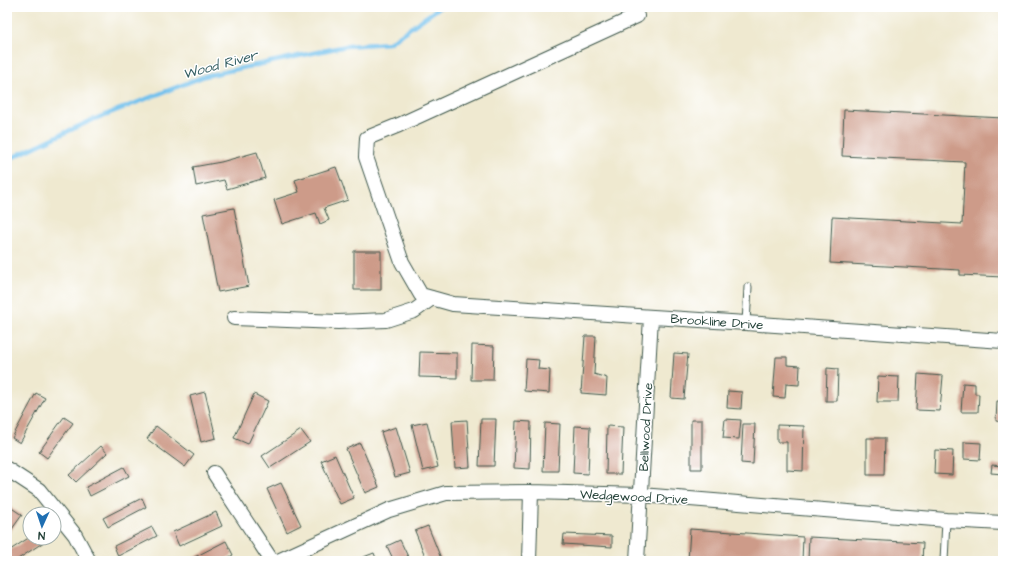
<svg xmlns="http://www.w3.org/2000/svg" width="1010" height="568" font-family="'Architects Daughter',sans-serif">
<rect width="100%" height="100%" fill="#fff"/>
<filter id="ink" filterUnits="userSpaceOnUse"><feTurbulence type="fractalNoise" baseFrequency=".025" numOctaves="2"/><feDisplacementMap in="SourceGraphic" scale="8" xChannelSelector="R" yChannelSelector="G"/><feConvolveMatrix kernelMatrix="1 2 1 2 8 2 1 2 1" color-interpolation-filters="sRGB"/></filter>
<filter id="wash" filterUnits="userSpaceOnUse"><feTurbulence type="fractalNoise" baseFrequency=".012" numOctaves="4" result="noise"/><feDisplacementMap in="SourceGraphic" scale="16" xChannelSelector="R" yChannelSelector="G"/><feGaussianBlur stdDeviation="0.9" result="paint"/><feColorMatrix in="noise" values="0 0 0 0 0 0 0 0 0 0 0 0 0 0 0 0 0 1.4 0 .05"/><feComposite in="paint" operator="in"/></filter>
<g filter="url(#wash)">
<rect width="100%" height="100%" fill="#efe9d0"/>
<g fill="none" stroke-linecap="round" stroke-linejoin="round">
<path stroke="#72c1ed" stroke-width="4.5" d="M7,160L92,120L205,76L346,46L389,43L440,7"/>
</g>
<g id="blocks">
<path fill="#cd9b89" d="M844,110L1003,118V277L960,275V270L830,263L832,217L962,224L965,162L842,156Z
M257,152L265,178L227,189L224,180L196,186L193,167L221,162Z
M336,167L348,200L324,208L329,220L320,224L316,213L282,224L274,200L299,192L295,180Z
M234,208L249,286L218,292L203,214Z
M354,251H381V290H354Z
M585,336H596L594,374L607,378L606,395L581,393Z
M472,345L494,346L493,380H471Z
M420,352L457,353V378L419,377Z
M674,353L688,354L684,399L671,398Z
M776,357H787V365L800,366L799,385L786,384L785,398L773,397Z
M526,359L539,360L538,369L550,370L549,393L524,391Z
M827,368L838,369L837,401H826Z
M918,374L943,376L940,411L916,410Z
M878,376L899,377L898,402H877Z
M963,383L975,384V394H979L978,412H961Z
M728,391L742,392L741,409L727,408Z
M205,392L216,438L201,442L190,396Z
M36,393L45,398L20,443L12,438Z
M254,394L268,401L248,444L234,438Z
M997,401H1003V422L996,421Z
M64,417L73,423L47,458L39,452Z
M481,419H496L494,466H479Z
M725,419L741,420L739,439L723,438Z
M467,420L470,467L455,468L452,421Z
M691,420H702V469H691Z
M516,421L531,422L530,469L514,468Z
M427,422L438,467L423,471L412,425Z
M545,423L560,424L558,471H543Z
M743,424H755L753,464L741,463Z
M777,425L804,426L803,471L787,470V442H777Z
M156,426L194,455L185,467L147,439Z
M575,426L590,427L588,474L573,473Z
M607,426L623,427L621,474H606Z
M396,427L410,473L395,477L381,432Z
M301,430L310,442L270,468L262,456Z
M867,438H885L884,475H867Z
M964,442L981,443L980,460L964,459Z
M360,443L379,487L365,493L346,449Z
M101,446L107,453L76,482L69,475Z
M935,450L953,451L952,475L934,474Z
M335,455L354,498L340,504L321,461Z
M992,465L1003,466V474L991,473Z
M124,467L129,476L90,496L86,487Z
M281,483L301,525L287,532L267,489Z
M142,498L146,507L108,527L103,518Z
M10,507L22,515L7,536V512Z
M216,512L222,526L179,546L173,532Z
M428,526L442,561H427L415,531Z
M152,527L157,536L118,556L114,546Z
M690,529L803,537L802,561H688Z
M564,534L612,536V547L563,544Z
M30,537V538H50L15,561H9L7,558V552Z
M809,537L923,543L922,561H808Z
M400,540L410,561H394L387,546Z
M226,541L233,555L222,561H187Z
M374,553L377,561H363L361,558Z"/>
</g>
</g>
<g filter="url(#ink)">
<use href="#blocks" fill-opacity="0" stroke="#3e574b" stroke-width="1"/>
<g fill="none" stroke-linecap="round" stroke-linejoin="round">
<g stroke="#3e574b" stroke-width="9">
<path id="service" d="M746,323L748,287
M944,561L946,520"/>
</g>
<g stroke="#3e574b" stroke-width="16">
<path id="minor" d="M637,16L399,125L367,138L366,157L402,262L421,295L453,304L746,323L1003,341
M234,318L338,322L386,320L414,311L432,298
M7,469L39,490L75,535L89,561
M214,473L272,561
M278,561L389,510L446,493L531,492L641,495L946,520L1003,523
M529,561L531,492
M637,561L651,317"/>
</g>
<use href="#service" stroke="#fff" stroke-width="7"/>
<use href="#minor" stroke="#fff" stroke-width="14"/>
</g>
</g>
<g text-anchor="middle" stroke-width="3" stroke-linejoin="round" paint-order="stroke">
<g font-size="13" fill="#1f3d34" stroke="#fff">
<text transform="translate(717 321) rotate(4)" y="5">Brookline Drive</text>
<text transform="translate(645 427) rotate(-87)" y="5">Bellwood Drive</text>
<text transform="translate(634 496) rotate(3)" y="5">Wedgewood Drive</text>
</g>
<g font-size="14" font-style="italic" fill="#345e62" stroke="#fff">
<text transform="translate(220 64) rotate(-15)" y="5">Wood River</text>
</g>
</g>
<rect width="1010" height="568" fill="none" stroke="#fff" stroke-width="24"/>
<g transform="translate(42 526) rotate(183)"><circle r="19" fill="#ffffff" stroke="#a5b1ae"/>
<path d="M0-3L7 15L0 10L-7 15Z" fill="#1f6fb2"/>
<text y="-6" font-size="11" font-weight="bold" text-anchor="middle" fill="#1f3d34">N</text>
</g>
</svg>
